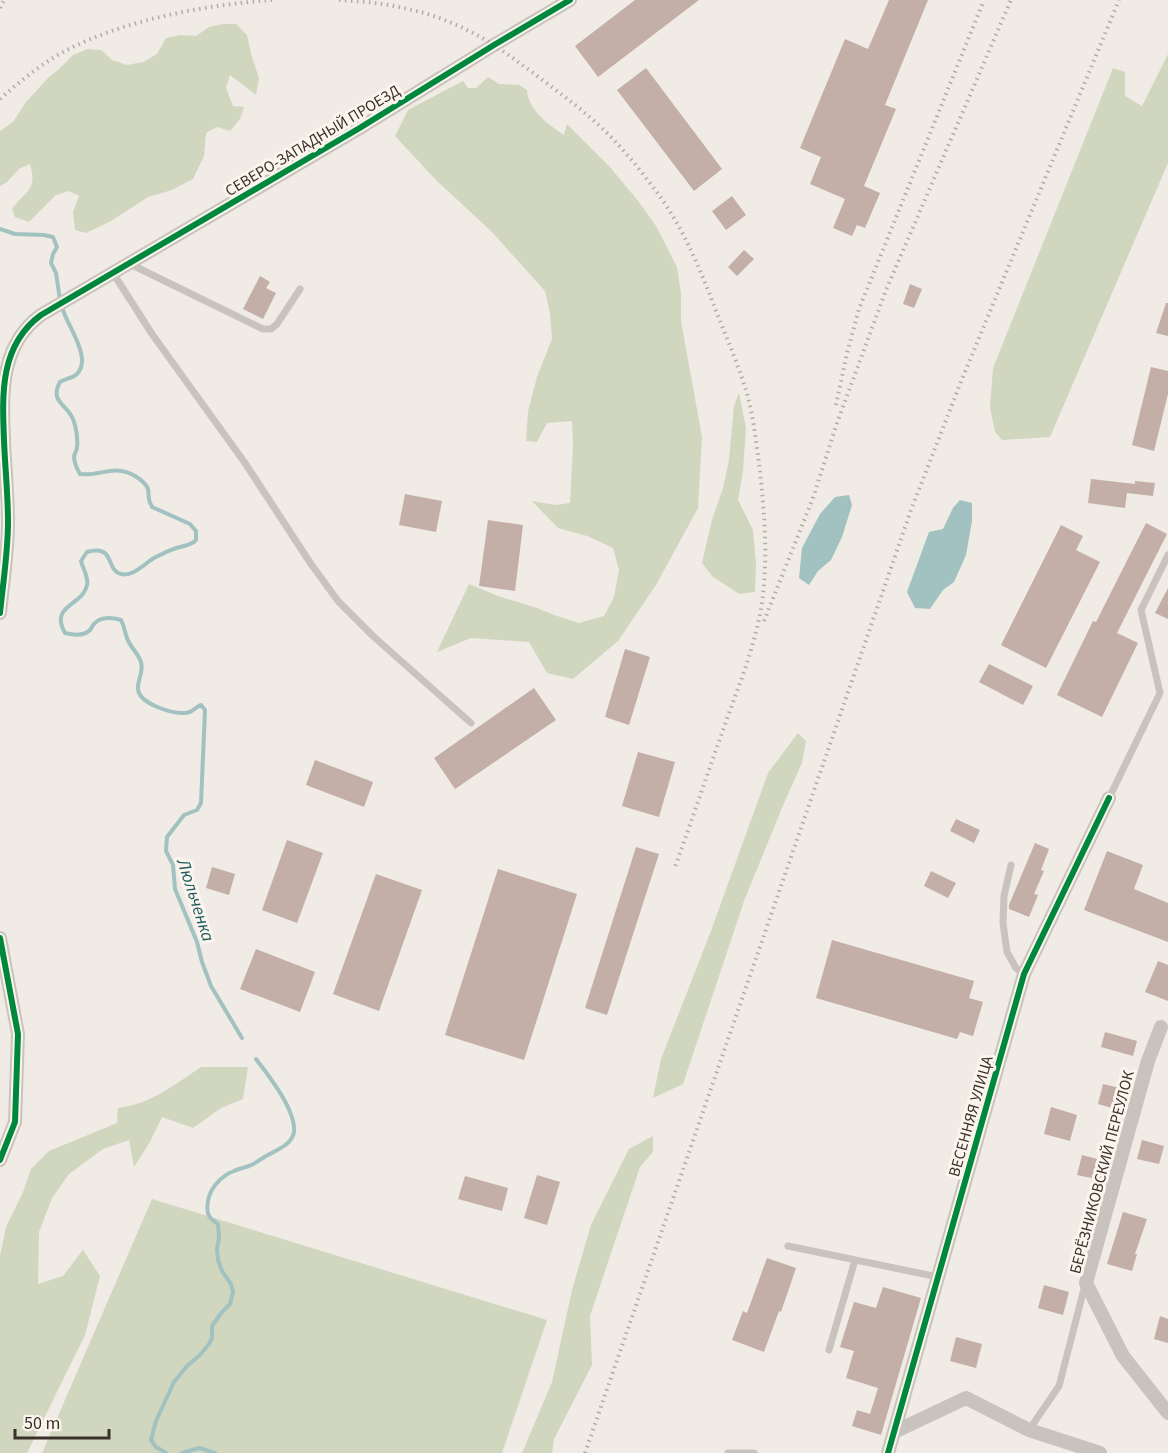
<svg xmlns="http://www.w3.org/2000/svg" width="1168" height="1453" font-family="'Source Sans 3',sans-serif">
<rect width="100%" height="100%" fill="#f0ebe5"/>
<path fill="#d1d6bf" d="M223,24H236L247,35L251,54L259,78L256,95L230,75L226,88L233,106L244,107L240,119L230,131L217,127L206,133L204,156L193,179L172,190L148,197L111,221L86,233L75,230L73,212L79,196L69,191L56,195L29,222L15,217L12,209C25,190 38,192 30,164L19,169L7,182L0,186V131L13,122L26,102L48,78L59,69L73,55L88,49L101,50L112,60L127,65L143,62L157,54L166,38L180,35L196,36L209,27Z
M1168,54V163L1050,437L1002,440L995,432L990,407L993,368L1113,68L1125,72V96L1142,106Z
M488,77L499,84L519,85L527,90C528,110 549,125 564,135L567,124L609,166L639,202L656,226L677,267L681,293V321L702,437L698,508L656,585L618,641L573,679L547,673L529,642L471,638L437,652L469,584L498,596L537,608L554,615L579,623L604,616L614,597L619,570L613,548L587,536L558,528L532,501L555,505L570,503L573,445L572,421L547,423L537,442L526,441L528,411L537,377L552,339L550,313L545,291L492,232L436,180L395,136L408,110L463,81L468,88H476Z
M739,393L746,428L743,471L738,500L753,530L756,564L755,592L739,594L712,576L702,563L712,520L723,488L729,460L734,406Z
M798,733L806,741L802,763L784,803L744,901L683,1084L653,1098L661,1059L711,931L768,773Z
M201,1067H248L243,1099L221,1108L193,1128L162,1117L150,1142L134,1167L129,1140L103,1149L69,1174L52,1198L39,1232L38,1284L63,1276L83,1250L100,1276L85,1335L27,1453H0V1256L6,1227L23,1192L31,1169L49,1151L117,1123L118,1108C151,1104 174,1085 201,1067Z
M653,1136V1152L640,1167L590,1316L592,1365L554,1439L552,1453H522L552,1382L572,1290L591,1225L629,1149Z
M152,1199L547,1320L502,1453H42Z"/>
<path fill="#a1c2c1" d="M849,495L852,505L842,537L831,560L818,571L809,585L799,578L802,548L820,514L835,497Z
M960,500L972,503V521L966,555L954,582L943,590L930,609L915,608L907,592L929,532L943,529L953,508Z"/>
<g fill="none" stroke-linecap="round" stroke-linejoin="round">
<path stroke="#a1c2c1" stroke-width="4" d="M0,229L15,234L44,235L53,237L57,247L53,254L51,263L56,273L60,300
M62,307C66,324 93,358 77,374C73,378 65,379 60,382C49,402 67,404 73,419C76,426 78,439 77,447C77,450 75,453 74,456C74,462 77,469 80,474C100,477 114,463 135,476C140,479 146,484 148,489C149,492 148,495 149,499C149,502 151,504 152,507L190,524L196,531V540C191,545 187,545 180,547C171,549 162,554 154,558C144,564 133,577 121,574C105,570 116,544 87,552L81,561C83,569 89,578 87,585C83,606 49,605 65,633C73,635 84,636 90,630C91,629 92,627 93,625C100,616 111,617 121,620C125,628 124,630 127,638C130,647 138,653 141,662C144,673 137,680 138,689C139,704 173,714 185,713C192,713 195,707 201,705L205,710L201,803L197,810L184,815L167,837L166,851L173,865L175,889L197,942L202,962L211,986L242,1038
M166,1453L156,1447L151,1440L156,1421L174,1382L187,1366L200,1355L209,1344L212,1338V1326L222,1312L230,1304L233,1292L231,1284L222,1271L218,1260L217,1249L219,1238L218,1224C208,1218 206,1213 208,1201C210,1188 221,1176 234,1171C239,1168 246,1168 251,1165C256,1163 259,1160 263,1158C273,1151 292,1146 294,1132C296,1110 269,1076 256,1059
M182,1453L199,1448L215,1453"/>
</g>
<path fill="#c3afa7" d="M635,0H699L598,77L575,46Z
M889,0H928L885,105L896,109L864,186L880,193L865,228L857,225L852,236L833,228L845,199L810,184L821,157L800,148L845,39L868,49Z
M646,68L722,169L694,191L617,90Z
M732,196L746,215L726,230L712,211Z
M744,250L754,259L737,276L728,267Z
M260,276L270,282L266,288L276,293L263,319L243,309Z
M910,284L922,289L914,308L903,304Z
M1166,303H1168V336L1156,333Z
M1151,367L1168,371V394L1154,451L1132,445Z
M1091,479L1135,484V481L1155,483L1153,496L1127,493L1125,508L1088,503Z
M405,494L442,501L436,532L399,525Z
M488,520L523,525L515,591L479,586Z
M1146,523L1167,534L1117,633L1138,643L1102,717L1057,695L1093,621L1096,622Z
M1061,525L1083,536L1076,550L1100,562L1046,668L1001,645Z
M1168,588V619L1155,613Z
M625,649L650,657L629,725L605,717Z
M989,664L1033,686L1023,705L979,682Z
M534,688L556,720L455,789L434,758Z
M638,752L675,762L659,817L622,806Z
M315,760L373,782L364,807L306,785Z
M956,819L980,830L974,843L950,831Z
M287,840L323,853L297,923L262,910Z
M1035,843L1049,849L1041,870L1044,871L1034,894L1038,895L1029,917L1009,909V905Z
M636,847L659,854L607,1015L585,1008Z
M1107,851L1143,865L1134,889L1168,903V942L1084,910Z
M212,867L235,874L229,895L206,888Z
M498,869L577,894L524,1060L445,1035Z
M931,871L956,883L948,898L924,886Z
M376,874L422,890L379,1011L333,994Z
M832,940L974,981L969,998L983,1002L973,1036L960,1032L957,1039L816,998Z
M256,949L315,972L300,1012L240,989Z
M1158,961L1168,965V1001L1145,992Z
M1105,1032L1137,1041L1133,1056L1101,1047Z
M1103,1084L1124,1089L1119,1110L1098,1104Z
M1051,1107L1077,1115L1070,1141L1044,1134Z
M1142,1140L1164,1146L1159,1164L1137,1159Z
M1082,1155L1105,1161L1101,1180L1077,1175Z
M537,1175L560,1182L547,1225L524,1218Z
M465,1176L508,1188L502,1211L458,1199Z
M1123,1212L1147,1219L1135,1254H1137L1132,1271L1107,1264Z
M767,1258L796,1268L781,1312L779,1311L764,1352L732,1340L743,1311L747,1313Z
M1044,1285L1069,1292L1063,1315L1038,1308Z
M883,1287L921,1298L881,1435L852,1426L857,1410L870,1414L878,1388L846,1378L854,1351L840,1347L854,1302L876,1308Z
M1160,1316L1168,1319V1343L1154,1339Z
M956,1337L982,1344L976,1368L950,1361Z"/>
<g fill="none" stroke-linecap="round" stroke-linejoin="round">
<path stroke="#c9c3be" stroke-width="7" d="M130,264L263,329H271L277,324L300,289
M113,273L152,334L245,463L311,564L338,601L374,637L471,723
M1109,798L1160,693L1141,610L1168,555
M1011,865L1004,896L1003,923L1007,952L1016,968L1024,974
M788,1246L938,1277
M829,1350L855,1260
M1029,1430L1059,1386L1085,1285
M728,1453H754"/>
<path stroke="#c9c3be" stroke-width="14" d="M0,613C3,583 8,552 8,522C8,494 5,467 4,440C2,393 0,345 41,315L358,129L494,45L570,0
M0,938L18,1034L15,1122L0,1160
M1161,1027L1148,1061L1086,1283L1123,1356L1168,1413
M894,1432L966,1398L1029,1430L1100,1453
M888,1453L1024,974L1109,798"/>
<path stroke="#b1aca8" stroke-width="4" stroke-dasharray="1.5 4.5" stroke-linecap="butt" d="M339,0C383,2 428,10 467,30C492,42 514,59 536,75C561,94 586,112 608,134C627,153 645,176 661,198C685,232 701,271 716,311C727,338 738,365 747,393C753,416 756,440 759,463C764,507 768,552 763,595C758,637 742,677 728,716C710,766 693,817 675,867
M0,8L4,0
M0,99C19,82 40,65 63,52C123,20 204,5 272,0
M836,405L847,353L859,309L984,0
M764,621L813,498L837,423L886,290L1011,0
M585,1453L911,510L962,379L1119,0"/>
<g stroke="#fbf5ee" stroke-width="10">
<path id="cycleway" d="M0,613C3,583 8,552 8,522C8,494 5,467 4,440C2,393 0,345 41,315L358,129L494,45L570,0
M0,938L18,1034L15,1122L0,1160
M888,1453L1024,974L1109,798"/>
</g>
<use href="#cycleway" stroke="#00873e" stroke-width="6"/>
</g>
<g text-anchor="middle" stroke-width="6" stroke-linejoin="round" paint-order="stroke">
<g font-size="16" fill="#3b302b" stroke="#fbf5ee">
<text transform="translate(312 140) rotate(-31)" y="6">СЕВЕРО-ЗАПАДНЫЙ ПРОЕЗД</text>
<text transform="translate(970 1116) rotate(-74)" y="6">ВЕСЕННЯЯ УЛИЦА</text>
<text transform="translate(1101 1172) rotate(-75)" y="6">БЕРЁЗНИКОВСКИЙ ПЕРЕУЛОК</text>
</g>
<g font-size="18" font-style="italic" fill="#1f5a5e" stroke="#fbf5ee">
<text transform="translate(196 900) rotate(72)" y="6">Люльченка</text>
</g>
</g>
<path d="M15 1429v9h94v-9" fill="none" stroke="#3b302b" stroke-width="3"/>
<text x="24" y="1429" font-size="18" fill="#3b302b" stroke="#fbf5ee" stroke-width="4.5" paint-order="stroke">50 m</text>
</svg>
